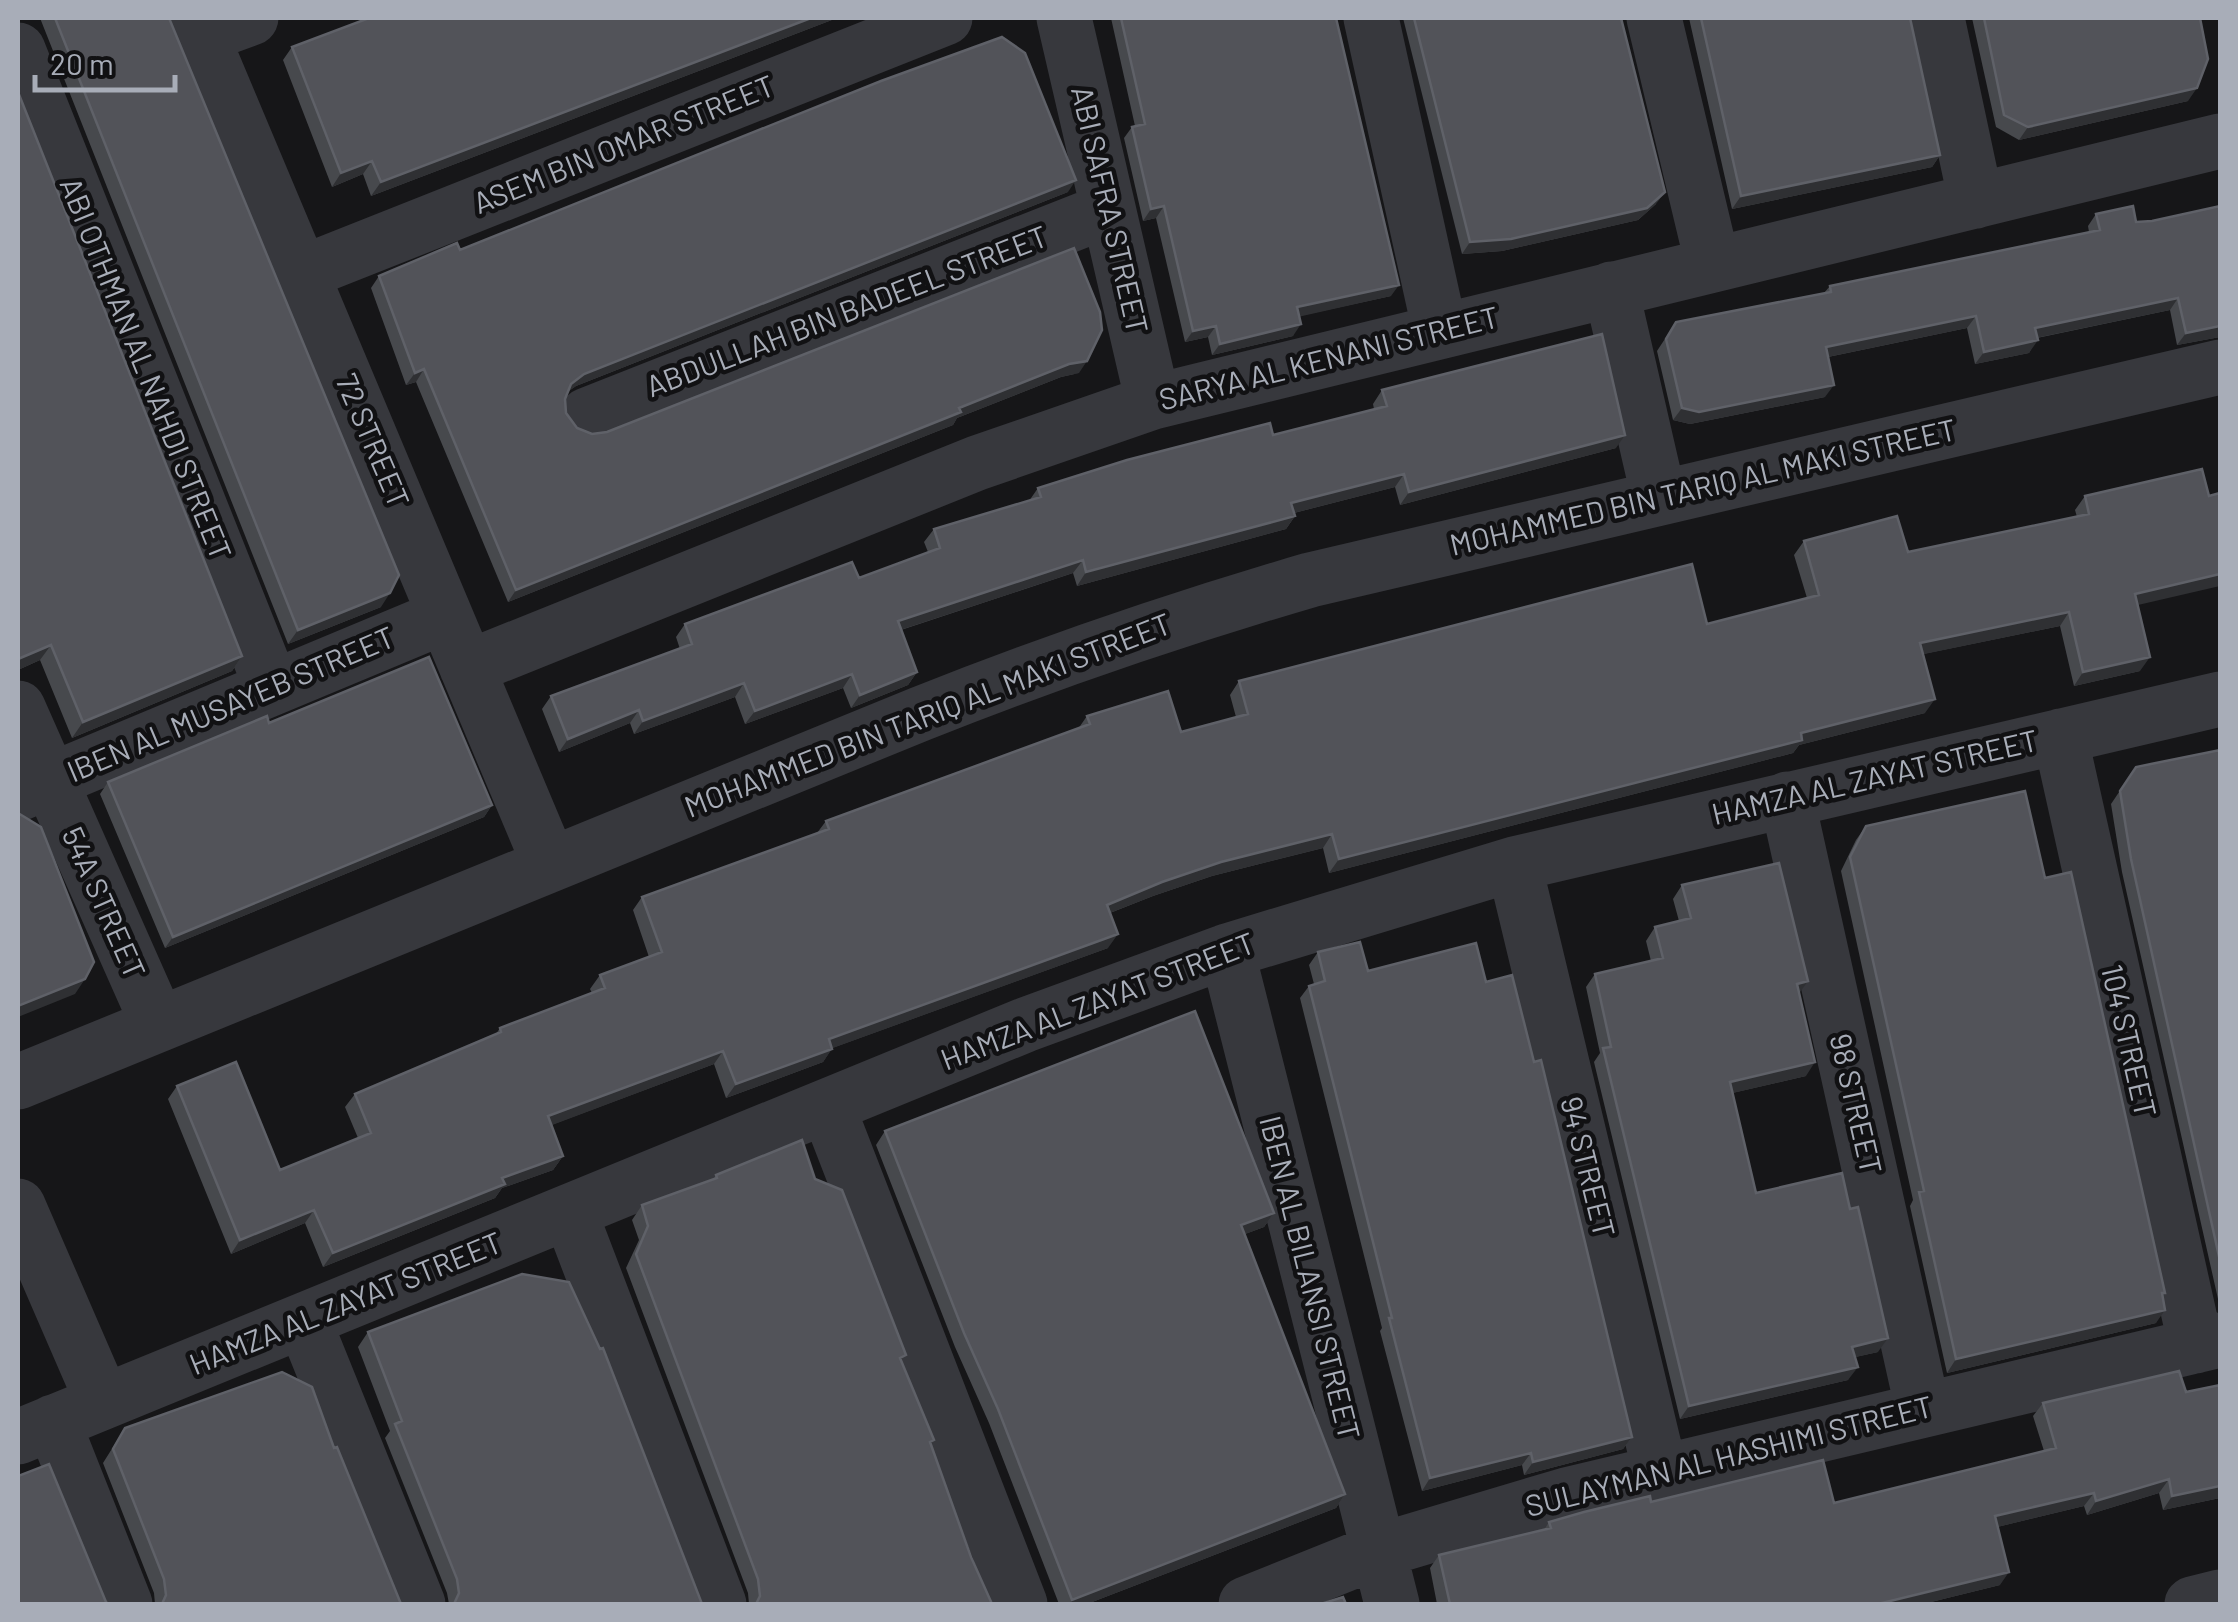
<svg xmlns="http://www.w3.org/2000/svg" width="2238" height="1622" font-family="Barlow,sans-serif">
<rect width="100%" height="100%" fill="#161618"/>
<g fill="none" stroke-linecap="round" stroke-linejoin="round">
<path stroke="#37383d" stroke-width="55" d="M194,18L550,865
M1064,18L1153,402
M1371,18L1440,331
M1654,18L1713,265
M1937,18L1976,201
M202,36L251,18
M18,50L272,688
M302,273L945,18
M1611,289L1659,498
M587,415L1108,210
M467,668L977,463L1153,402L2220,141
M18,708L158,1024
M2060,736L2196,1346
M18,794L445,616
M1787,799L1923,1410
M1514,864L1660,1471
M1227,951L1392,1604
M18,1082L920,714C1048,663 1177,619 1310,580L2220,367
M828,1108L1020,1604
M18,1206L103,1402
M570,1213L719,1604
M304,1321L418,1604
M53,1422L125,1604
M18,1437L1025,1025L1227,951L1514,864L2220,699
M1246,1604L1378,1551L1566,1495L2220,1340
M2192,1604L2220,1597"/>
</g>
<path fill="#47494d" d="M40,18H169L381,607L288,644Z
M837,18L371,196L363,174L332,187L283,60L292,47Z
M1111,18H1336L1391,296L1299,316L1293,336L1212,355L1208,337L1185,342L1156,218L1143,221L1124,138L1132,127L1135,126Z
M1403,18H1621L1656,204L1638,220L1502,251L1462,254Z
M1689,18H1910L1940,155L1932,167L1732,209Z
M1972,18H2200L2188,101L2019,140L1996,127Z
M18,92L242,656L232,671L72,738L40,660L18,670Z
M1068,192L576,386L567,392L565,399L566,413L577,428L592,434L1079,373L1061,377L957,418L953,425L508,602L416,382L406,385L371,288L379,276L460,250Z
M2096,214L2136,222L2152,221L2220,337L2177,345L2170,310L2037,338L2029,353L1975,364L1967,328L1828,357L1825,397L1690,424L1673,420L1657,351L1676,322L1824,293L1830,286L2089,232L2088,226Z
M1382,390L1616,448L1400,505L1395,487L1294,513L1295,516L1286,529L1077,586L1073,573L901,630L917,672L908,685L851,708L843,688L745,724L735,697L634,734L630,723L559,752L542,709L551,696L680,649L676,637L685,624L859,578L928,552L924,542L934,529L1029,501L1038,488L1273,435L1374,409L1373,404Z
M2085,496L2137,605L2140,671L2074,686L2060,626L1923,654L1925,713L1799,745L1793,753L1329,873L1323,848L1212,876L1153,896L1110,913L1108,948L832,1048L823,1062L726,1098L714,1064L551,1125L563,1156L553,1170L502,1188L495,1198L323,1267L305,1223L231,1254L168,1099L177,1086L280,1170L358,1138L345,1107L355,1094L496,1034L500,1028L592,993L590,989L600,975L649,957L633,910L642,897L817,833L826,821L1078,729L1087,716L1181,732L1236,717L1230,695L1239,681L1707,624L1807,598L1794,555L1804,541L1908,552L2077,517L2075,510Z
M269,723L492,805L484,817L165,948L100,794L108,782Z
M2220,750V1299H2218L2122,872L2111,804L2136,767Z
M1866,826L2045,878L2162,1296L2156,1323L1947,1373L1910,1206L1913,1200L1841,871L1856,840Z
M1682,885L1799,993L1806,1076L1732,1093L1756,1193L1878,1352L1855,1357L1848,1380L1680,1419L1594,1062L1600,1053L1586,987L1595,974L1651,961L1646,941L1655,927L1679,921L1673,899Z
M1318,952L1368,971L1486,982L1632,1437L1623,1449L1524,1475L1522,1465L1422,1491L1380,1331L1382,1328L1300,998L1309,986L1314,984L1309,965Z
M885,1131L1274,1213L1264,1227L1245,1234L1345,1494L1336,1508L1087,1604H1059L989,1423L955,1347L876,1145Z
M716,1175L815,1179L901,1361L971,1557L992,1604H749L748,1593L626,1268L639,1240L632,1220L642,1205L713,1180Z
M368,1332L700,1601L702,1604H449L447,1593L385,1438L390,1431L358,1347Z
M2043,1403L2220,1498L2163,1510L2159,1493L2087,1515L2084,1506L1997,1527L2000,1585L1923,1604H1437L1430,1568L1439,1555L1544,1530L1549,1522L1651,1502L1834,1503L2044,1451L2033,1416Z
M125,1428L334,1448L401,1604H155L154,1593L103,1463Z"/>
<path fill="#2f3033" d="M811,18H837L371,196L381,182Z
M2197,88L2188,101L2019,140L2028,127Z
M1940,155L1932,167L1732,209L1741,196Z
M372,161L363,174L332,187L341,173Z
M1076,180L1068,192L576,386L562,396L571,384L584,374Z
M1665,192L1656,204L1638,220L1502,251L1462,254L1470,242Z
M1164,206L1156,218L1143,221L1151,209Z
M1399,285L1391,296L1289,319L1297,307Z
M2178,298L2170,310L2026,340L2035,328Z
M1976,316L1967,328L1818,359L1826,347Z
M1301,324L1293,336L1212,355L1220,344Z
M1216,326L1208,337L1185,342L1193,331Z
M2220,326V337L2177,345L2186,333Z
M2038,340L2029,353L1975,364L1984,352Z
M1087,361L1079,373L1061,377L957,418L953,425L508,602L516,590L959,408L1069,364Z
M424,369L416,382L406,385L415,373Z
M1834,385L1825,397L1690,424L1673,420L1682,408Z
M1625,435L1616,448L1400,505L1409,492Z
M1404,474L1395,487L1282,516L1291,503Z
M1295,516L1286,529L1077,586L1086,572Z
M1083,560L1073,573L888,634L898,621Z
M2220,574V586L2125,608L2135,594Z
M390,593L381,607L288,644L298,630Z
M2069,612L2060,626L1910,657L1920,643Z
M51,645L40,660L18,670V659Z
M242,656L232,671L72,738L83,722Z
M2150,657L2140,671L2074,686L2083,672Z
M917,672L908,685L851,708L860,695Z
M852,674L843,688L745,724L755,711Z
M744,683L735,697L634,734L643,721Z
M1935,699L1925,713L1799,745L1793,753L1329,873L1339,859L1801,733Z
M639,710L630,723L559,752L568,739Z
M492,805L484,817L165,948L173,937Z
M1332,834L1323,848L1212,876L1153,896L1097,918L1107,905L1162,882L1221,862Z
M1118,934L1108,948L819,1053L829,1039Z
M85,979L75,994L18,1017V1006Z
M1808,981L1798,995L1797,984Z
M832,1049L823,1062L726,1098L736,1084Z
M723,1051L714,1064L539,1130L548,1116Z
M1815,1062L1806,1076L1720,1096L1730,1082Z
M563,1156L553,1170L502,1188L495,1198L323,1267L333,1253L502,1178Z
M314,1210L305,1223L231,1254L240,1240Z
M1274,1213L1264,1227L1232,1239L1241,1225Z
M2165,1310L2156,1323L1947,1373L1956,1359Z
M1888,1338L1878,1352L1843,1360L1852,1347Z
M1858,1367L1848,1380L1680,1419L1689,1406Z
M1632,1437L1623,1449L1524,1475L1533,1462Z
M1531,1453L1522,1465L1422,1491L1430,1478Z
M2169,1479L2159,1493L2087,1515L2096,1501Z
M2220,1486V1498L2163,1510L2172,1496Z
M2094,1493L2084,1506L1985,1530L1995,1516Z
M1345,1494L1336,1508L1087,1604H1069L1072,1600Z
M2009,1572L2000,1585L1923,1604H1878Z"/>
<path fill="#525359" stroke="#5f6168" stroke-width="2.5" d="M55,18H169L399,575L390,593L298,630Z
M369,18H811L381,182L372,161L341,173L292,47Z
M1121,18H1336L1399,285L1297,307L1301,324L1220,344L1216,326L1193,331L1164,206L1151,209L1132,127L1145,124Z
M1414,18H1621L1665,192L1647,208L1511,239L1470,242Z
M1701,18H1910L1940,155L1741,196Z
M1984,18H2200L2208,59L2197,88L2028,127L2004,115Z
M1002,37L1025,53L1076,180L584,374L571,384L565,399L566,413L577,428L592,434L607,432L1074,248L1100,312L1102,330L1087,361L1069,364L959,408L961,412L516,590L424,369L415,373L379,276L457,243L460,250L881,81Z
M18,92L242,656L83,722L51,645L18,659Z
M2133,206L2136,222L2152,221L2220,206V326L2186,333L2178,298L2035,328L2038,340L1984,352L1976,316L1826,347L1834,385L1699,412L1682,408L1666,339L1676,322L1831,292L1830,286L2100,230L2096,214Z
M1602,334L1625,435L1409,492L1404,474L1291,503L1295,516L1086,572L1083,560L898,621L917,672L860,695L852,674L755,711L744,683L643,721L639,710L568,739L551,696L692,644L685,624L852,562L859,578L940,548L934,529L1041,497L1038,488L1127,460L1270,423L1273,435L1387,406L1382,390Z
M2202,469L2209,496L2220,493V574L2135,594L2150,657L2083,672L2069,612L1920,643L1935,699L1801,733L1802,740L1339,859L1332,834L1221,862L1162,882L1107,905L1118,934L829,1039L832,1049L736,1084L723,1051L548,1116L563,1156L502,1178L505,1184L333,1253L314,1210L240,1240L177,1086L236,1062L280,1170L371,1133L355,1094L501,1032L500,1028L605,988L600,975L662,952L642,897L829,829L826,821L1090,724L1087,716L1168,691L1181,732L1248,714L1239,681L1692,564L1707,624L1819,595L1804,541L1897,516L1908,552L2089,514L2085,496Z
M429,657L492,805L173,937L108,782L267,716L269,723Z
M2220,750V1261L2131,859L2120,791L2136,767Z
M2025,791L2045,878L2071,872L2165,1293H2162L2165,1310L1956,1359L1919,1192L1924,1191L1850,857L1866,826Z
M18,813L41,827L94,962L85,979L18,1006Z
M1779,863L1808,981L1797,984L1815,1062L1730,1082L1756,1193L1842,1173L1850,1209L1858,1207L1888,1338L1852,1347L1858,1367L1689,1406L1603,1048L1611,1047L1595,974L1663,958L1655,927L1691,918L1682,885Z
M1360,942L1368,971L1476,943L1486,982L1512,975L1534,1062L1541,1060L1632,1437L1533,1462L1531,1453L1430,1478L1389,1318H1392L1309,986L1325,981L1318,952Z
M1195,1011L1274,1213L1241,1225L1345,1494L1072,1600L998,1409L964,1333L885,1131Z
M802,1140L815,1179L842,1190L906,1355L900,1358L934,1440L930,1442L971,1557L992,1604H756L760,1596L758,1579L636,1254L648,1226L642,1205L717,1178L716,1175Z
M522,1274L569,1282L600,1349L603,1348L702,1604H454L459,1593L457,1579L395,1424L402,1421L368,1332Z
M2179,1371L2186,1392L2220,1385V1486L2172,1496L2169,1479L2096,1501L2094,1493L1995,1516L2009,1572L1878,1604H1450L1439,1555L1551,1528L1549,1522L1584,1512L1650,1496L1651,1502L1823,1460L1834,1503L2056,1448L2043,1403Z
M282,1372L312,1387L334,1448L337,1447L401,1604H162L166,1595L164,1579L113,1449L125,1428Z
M49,1464L106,1602L108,1604H18V1476Z
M1343,1597L1346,1604H1321Z"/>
<g text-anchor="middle" stroke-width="9" stroke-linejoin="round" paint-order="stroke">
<g font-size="30" fill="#a8adb8" stroke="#111113">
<text transform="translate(624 145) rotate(-22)" y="10">ASEM BIN OMAR STREET</text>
<text transform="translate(1109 210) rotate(77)" y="10">ABI SAFRA STREET</text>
<text transform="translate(847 312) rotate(-21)" y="10">ABDULLAH BIN BADEEL STREET</text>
<text transform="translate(1329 359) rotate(-14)" y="10">SARYA AL KENANI STREET</text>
<text transform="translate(145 369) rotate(68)" y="10">ABI OTHMAN AL NAHDI STREET</text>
<text transform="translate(372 441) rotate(67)" y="10">72 STREET</text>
<text transform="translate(1703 488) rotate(-13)" y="10">MOHAMMED BIN TARIQ AL MAKI STREET</text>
<text transform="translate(231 705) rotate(-23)" y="10">IBEN AL MUSAYEB STREET</text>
<text transform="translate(928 716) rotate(-21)" y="10">MOHAMMED BIN TARIQ AL MAKI STREET</text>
<text transform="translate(1875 778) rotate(-13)" y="10">HAMZA AL ZAYAT STREET</text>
<text transform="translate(103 903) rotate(66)" y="10">54A STREET</text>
<text transform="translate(1098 1002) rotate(-21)" y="10">HAMZA AL ZAYAT STREET</text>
<text transform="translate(2128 1041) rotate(77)" y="10">104 STREET</text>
<text transform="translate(1855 1104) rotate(77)" y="10">98 STREET</text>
<text transform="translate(1587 1167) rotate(76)" y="10">94 STREET</text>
<text transform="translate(1309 1278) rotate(76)" y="10">IBEN AL BILANSI STREET</text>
<text transform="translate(346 1304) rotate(-22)" y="10">HAMZA AL ZAYAT STREET</text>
<text transform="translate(1729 1457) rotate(-14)" y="10">SULAYMAN AL HASHIMI STREET</text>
</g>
</g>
<rect width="2238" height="1622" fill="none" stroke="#a8adb8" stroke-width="40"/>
<path d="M35 75v15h140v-15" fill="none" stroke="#a8adb8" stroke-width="5"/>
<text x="50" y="75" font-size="30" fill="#a8adb8" stroke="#111113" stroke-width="8" paint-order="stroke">20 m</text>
</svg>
